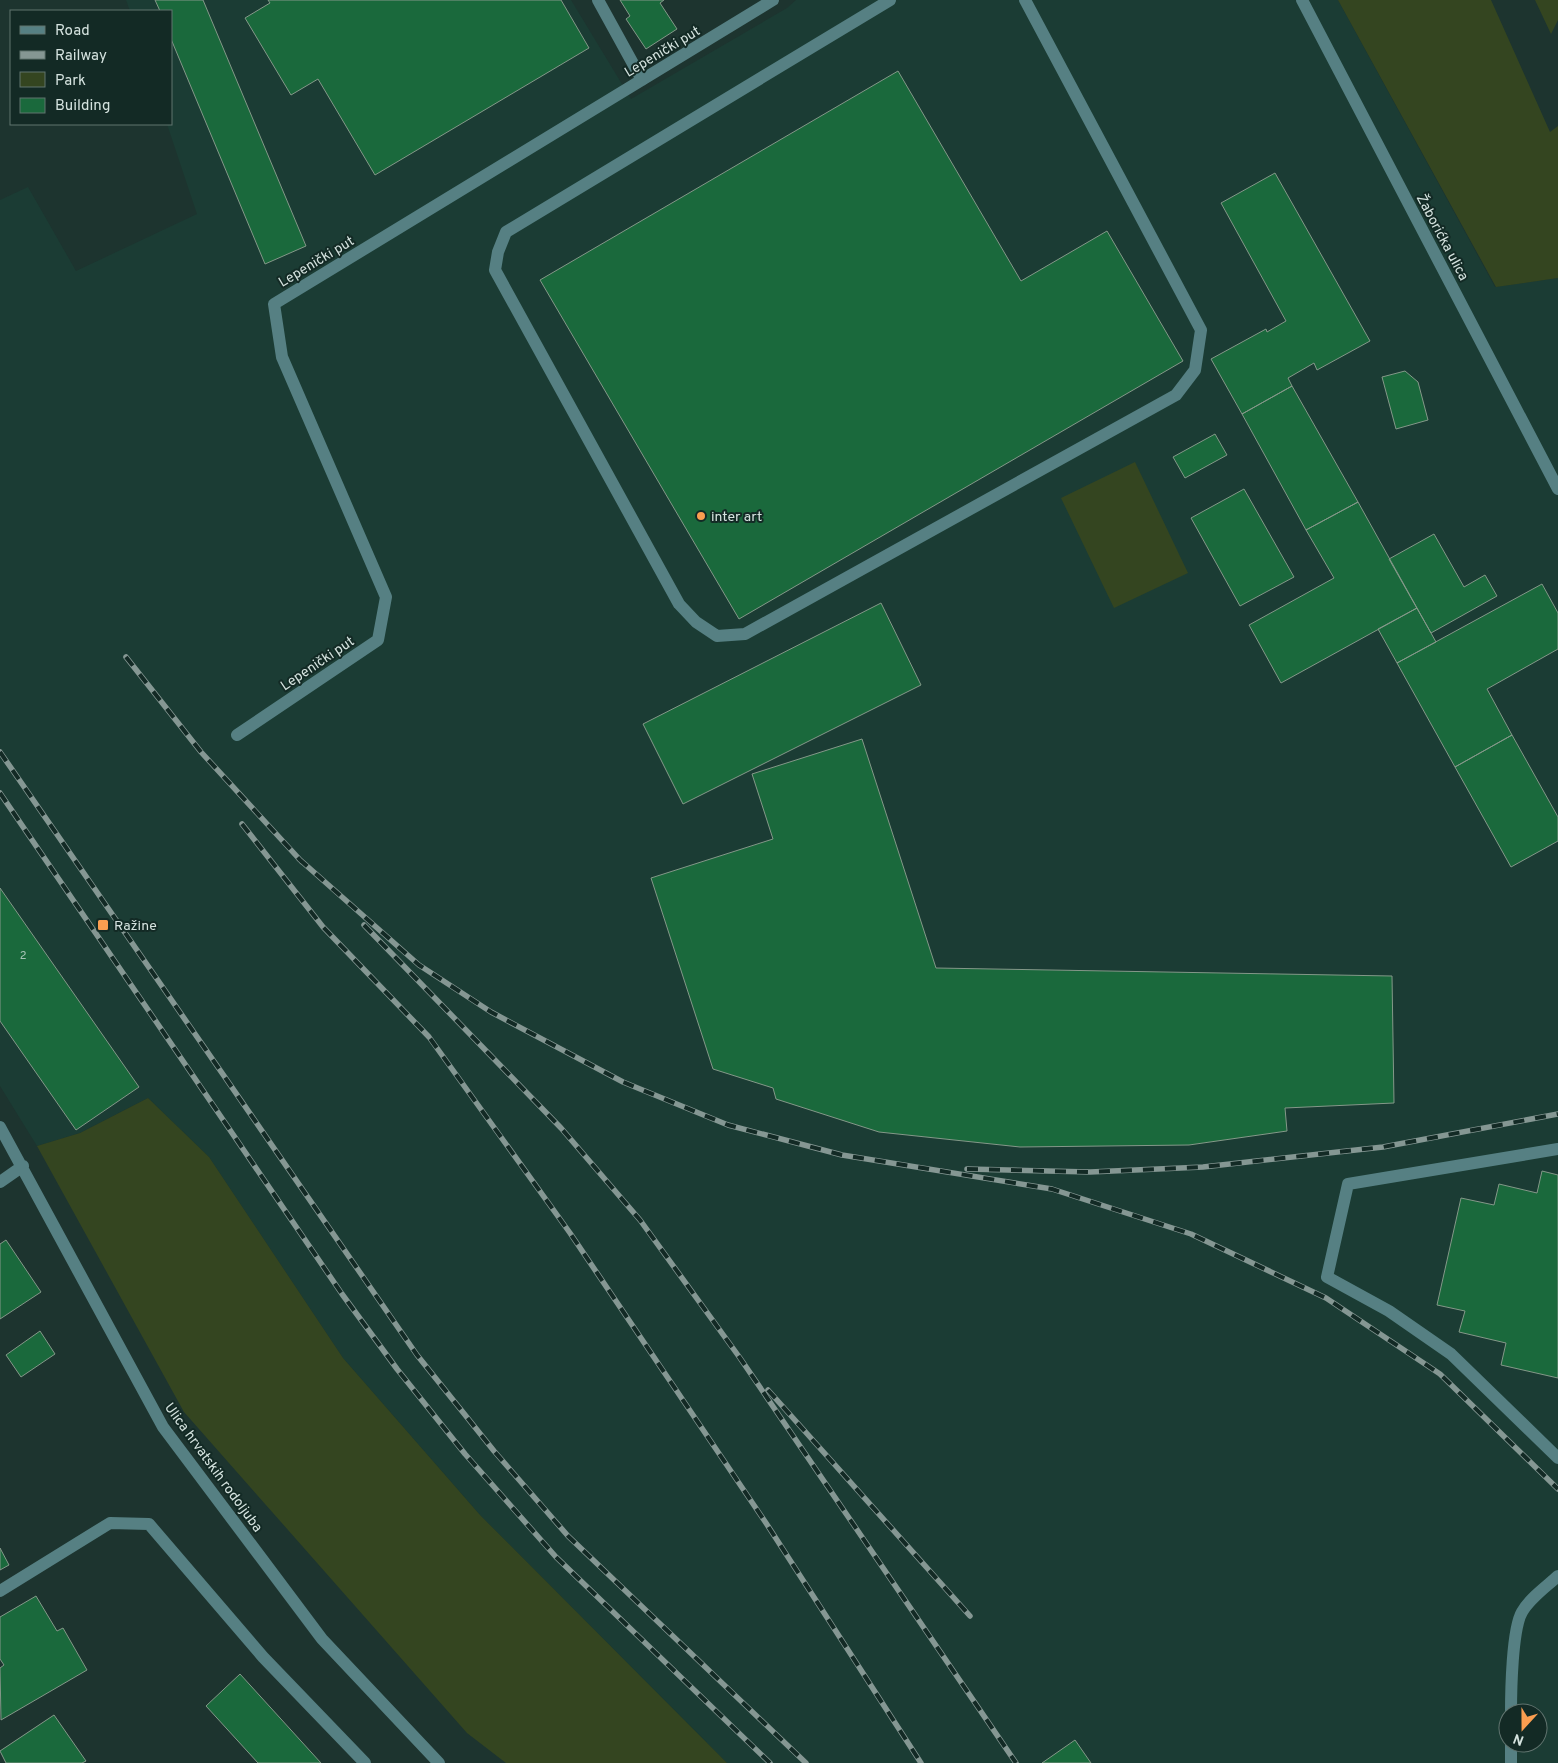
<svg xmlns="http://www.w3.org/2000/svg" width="1558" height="1763" font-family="Overpass,sans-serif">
<rect width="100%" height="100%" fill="#1d342f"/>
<path fill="#1b3c34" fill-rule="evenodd" d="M126,0H571L631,99L787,8L796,0H1338L1495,287L1558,278V1763H727L480,1515L343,1358L209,1157L148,1098L80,1133L37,1146L0,1086V200L28,187L76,271L197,214L167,124H171V11H130ZM1508,1713H1538V1743H1508Z"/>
<path fill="#344520" d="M1338,0H1491L1550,132L1558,126V278L1496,287Z
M1535,0H1558V20L1551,34Z
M1135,462L1188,573L1114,608L1061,498Z
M148,1098L209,1157L343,1358L480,1515L727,1763H506L467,1733L184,1412L37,1146L80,1133Z"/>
<path fill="#1a693c" stroke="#849889" d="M155,0H203L306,246L265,264L171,39V11H160Z
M268,0H561L589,48L375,175L318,79L291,95L245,18L270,3Z
M620,0H664L660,3L677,29L646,49L626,19L630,16Z
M898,71L1021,281L1107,231L1183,361L739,619L540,280Z
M1275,173L1370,341L1317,370L1314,363L1288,378L1292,386L1242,414L1211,359L1266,329L1267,332L1286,321L1221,203Z
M1405,371L1418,382L1428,420L1396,429L1382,377Z
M1292,386L1358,502L1306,530L1242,414Z
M1215,434L1227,455L1185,478L1173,457Z
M1244,489L1294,577L1240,606L1191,518Z
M1358,502L1417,608L1281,683L1249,625L1334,578L1306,530Z
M1434,534L1464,587L1485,575L1497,596L1431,633L1389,559Z
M1542,584L1558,613V649L1487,689L1512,735L1455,767L1397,663Z
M881,603L921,685L683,804L643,724Z
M1417,608L1436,642L1397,663L1378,629Z
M1512,735L1558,817V841L1511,867L1455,767Z
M862,739L936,968L1392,976L1394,1103L1285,1108L1287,1131L1189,1145L1020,1147L879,1132L776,1099L773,1088L713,1069L651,878L773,839L752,774Z
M0,888L139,1087L76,1130L0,1021Z
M1542,1171L1558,1175V1378L1501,1365L1506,1343L1459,1332L1465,1311L1437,1305L1461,1198L1494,1205L1499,1184L1537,1193Z
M6,1240L41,1292L0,1319V1244Z
M40,1331L55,1354L21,1377L6,1355Z
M0,1548L9,1565L0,1570Z
M36,1596L57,1631L63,1628L87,1670L1,1720L0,1668L4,1665L0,1659V1617Z
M240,1674L321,1763H258L206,1706Z
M54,1715L86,1761L82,1763H6L0,1751Z
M1075,1740L1091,1763H1042Z"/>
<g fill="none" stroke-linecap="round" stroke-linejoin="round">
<path stroke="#568083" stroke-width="12" d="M598,0L642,80
M890,0L506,232L498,252L495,270L679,604L696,622L717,636L745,634L1176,395L1195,370L1201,330L1025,0
M1302,0L1558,489
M237,735L378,640L386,597L282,357L274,304L773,0
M0,1127L163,1427L322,1639L439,1763
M1558,1149L1348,1184L1327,1277L1389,1311L1451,1354L1558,1458
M0,1182L23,1166
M0,1591L110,1523L149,1524L263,1657L365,1763
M1511,1713C1511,1692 1512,1629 1522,1612C1530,1598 1546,1587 1558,1576
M1511,1743V1763"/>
<g stroke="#859793" stroke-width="5.5">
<path id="rail" d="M126,657L201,752L302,862
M0,752L417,1355L494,1451L568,1536L806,1763
M0,793L342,1294L397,1369L465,1454L556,1557L770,1763
M242,824L323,927L429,1037L570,1233L766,1523L921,1763
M299,859L419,965L491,1012L623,1082L728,1125L842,1155L1052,1189L1191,1234L1326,1298L1440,1374L1558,1489
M364,925L561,1128L640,1220L740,1358L1016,1763
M967,1169L1090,1172L1203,1167L1383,1147L1558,1114
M768,1390L970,1616"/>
</g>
<use href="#rail" stroke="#132a25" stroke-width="4" stroke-dasharray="11" stroke-linecap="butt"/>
</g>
<g fill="#fb9e50" stroke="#132a25" stroke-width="2">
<circle cx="701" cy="516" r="5"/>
<rect x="97" y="919" width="12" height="12" rx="2.5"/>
</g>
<g text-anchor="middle" stroke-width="4" stroke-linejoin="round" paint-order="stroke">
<g font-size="11" fill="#a6c4b6">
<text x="23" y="959">2</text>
</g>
<g font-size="14" fill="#d5e3df" stroke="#132a25">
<text transform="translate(662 51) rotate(-31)" y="5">Lepenički put</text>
<text transform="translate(1443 237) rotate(62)" y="5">Žaborićka ulica</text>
<text transform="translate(316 261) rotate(-31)" y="5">Lepenički put</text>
<text transform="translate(317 663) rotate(-34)" y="5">Lepenički put</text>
<text transform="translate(214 1467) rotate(54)" y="5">Ulica hrvatskih rodoljuba</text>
</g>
<g font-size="14" fill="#d5e3df" stroke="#132a25" text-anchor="start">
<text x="711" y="521">inter art</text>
<text x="114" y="930">Ražine</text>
</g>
</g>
<rect x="10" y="10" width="162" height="115" fill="#132a25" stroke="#61746f"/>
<rect x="20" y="26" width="25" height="8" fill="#568083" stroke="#61746f"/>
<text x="55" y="35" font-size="15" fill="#d5e3df">Road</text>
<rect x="20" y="51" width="25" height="8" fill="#859793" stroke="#61746f"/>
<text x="55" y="60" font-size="15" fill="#d5e3df">Railway</text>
<rect x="20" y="72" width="25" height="15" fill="#344520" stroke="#61746f"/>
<text x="55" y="85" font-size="15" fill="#d5e3df">Park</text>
<rect x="20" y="98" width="25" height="15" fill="#1a693c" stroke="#61746f"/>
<text x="55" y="110" font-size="15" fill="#d5e3df">Building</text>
<g transform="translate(1523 1728) rotate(201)"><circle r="24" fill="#132a25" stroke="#61746f"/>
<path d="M0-4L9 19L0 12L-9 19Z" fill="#fb9e50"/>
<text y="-8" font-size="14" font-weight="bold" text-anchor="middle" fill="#d5e3df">N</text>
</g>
</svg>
